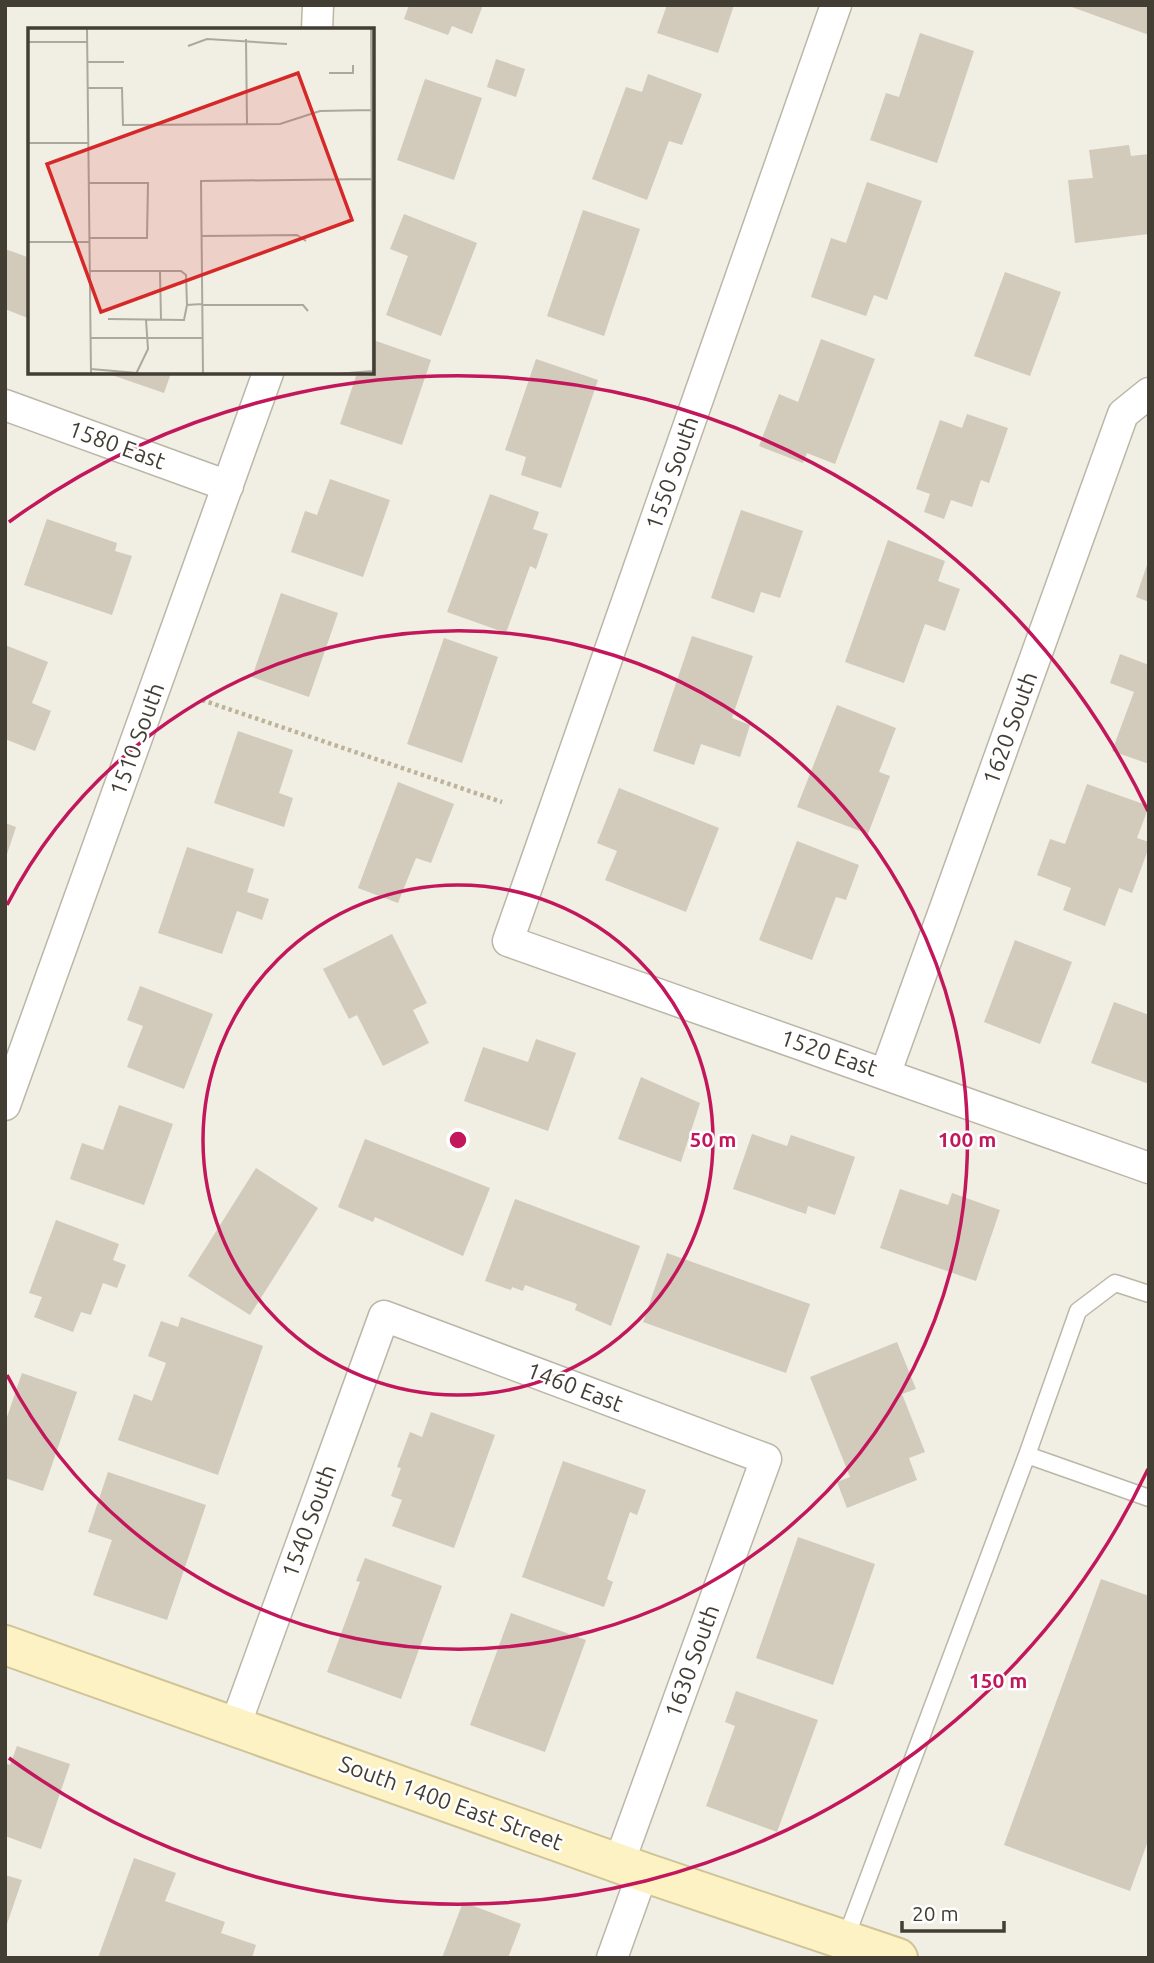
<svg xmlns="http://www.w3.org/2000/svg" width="1154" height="1963" font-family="Ubuntu,sans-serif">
<rect width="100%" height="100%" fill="#f1eee4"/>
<path fill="#d2caba" d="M409,5H483L472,34L452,26L448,35L404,19Z
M667,5H734L718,53L657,33Z
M1070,5H1149V35L1069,6Z
M920,33L974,51L937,163L870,140L886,93L899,97Z
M496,59L525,69L516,97L487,87Z
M648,74L702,94L682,145L669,141L647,200L592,179L626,87L642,92Z
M425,79L482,98L454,180L397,160Z
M1129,145L1131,156L1149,154V234L1075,243L1068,180L1093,178L1089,150Z
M867,182L922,201L887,300L874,295L866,316L811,297L831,238L846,243Z
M583,210L640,229L604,336L547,316Z
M404,214L477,243L441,336L386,315L408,256L390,249Z
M5,249L30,258V319L5,309Z
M1005,272L1061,292L1030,376L974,356Z
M821,339L875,359L835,464L807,453L803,463L759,446L779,394L798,402Z
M373,340L431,360L402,445L340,424L357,373H373Z
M536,359L598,380L561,488L521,475L526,457L505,450Z
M106,373H171L164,393Z
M967,414L1008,428L989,483L981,480L972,507L951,500L944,519L924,512L930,494L916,489L940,420L962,428Z
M330,479L390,500L363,577L291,552L305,511L317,515Z
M490,494L539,512L533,529L548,534L536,569L530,566L506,633L447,612Z
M741,510L803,531L780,598L761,592L754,613L711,598Z
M47,519L117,543L115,551L132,556L112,615L24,585Z
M888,540L945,561L938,581L960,589L945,631L925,624L904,683L845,662Z
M1148,562H1149V602L1136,597Z
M281,593L338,613L309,697L252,677Z
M692,636L753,656L732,718L750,725L740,757L701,744L694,765L653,751Z
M444,638L498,657L462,763L407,744Z
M5,645L48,662L32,703L51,711L35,751L5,739Z
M1120,654L1149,665V764L1112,751L1134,692L1110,683Z
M837,705L896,728L879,772L890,776L868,834L797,807Z
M238,731L293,750L279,793L293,798L284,827L214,803Z
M398,782L454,804L431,863L416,858L398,903L358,888Z
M1087,784L1149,806L1137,838L1149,842V847L1132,893L1119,888L1105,926L1063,910L1071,888L1037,875L1050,839L1065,844Z
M619,788L719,828L686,912L605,880L617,851L597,843Z
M5,823L16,827L6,857H5Z
M797,841L859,865L846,900L836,897L812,960L759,940Z
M187,847L254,869L247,892L269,899L262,920L237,911L222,954L158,933Z
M392,934L427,1003L413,1010L429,1043L383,1066L357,1015L349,1019L323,969Z
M1015,940L1072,962L1040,1044L984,1022Z
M140,986L213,1014L184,1089L127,1067L143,1026L127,1020Z
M1114,1002L1149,1015V1084L1091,1063Z
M536,1039L576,1053L548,1131L464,1101L483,1047L528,1062Z
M641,1077L700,1103L681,1162L618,1139Z
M119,1105L173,1124L144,1205L70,1179L82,1143L103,1150Z
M752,1134L787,1146L791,1135L855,1157L835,1215L808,1206L806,1214L733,1189Z
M365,1139L490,1188L463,1256L375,1217L373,1222L338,1207Z
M256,1168L318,1208L250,1315L188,1276Z
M900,1189L948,1205L952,1193L1000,1210L976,1281L880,1248Z
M515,1199L640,1246L611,1326L575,1310L577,1304L525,1285L523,1291L512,1287L511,1290L485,1281Z
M56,1220L119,1244L113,1260L126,1265L117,1288L103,1283L91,1315L81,1312L73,1332L34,1317L42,1297L29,1293Z
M667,1253L810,1304L786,1373L643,1322Z
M181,1317L263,1346L218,1475L118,1440L134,1394L152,1401L166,1363L148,1356L161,1321L178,1327Z
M897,1342L916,1389L902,1394L925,1452L909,1458L917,1480L847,1508L837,1482L850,1477L810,1377Z
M22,1373L77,1392L43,1491L5,1478V1423Z
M431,1412L495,1435L454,1548L392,1526L402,1500L391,1496L401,1468L397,1467L410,1432L422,1437Z
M563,1461L646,1490L637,1515L630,1512L607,1579L613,1582L604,1607L522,1577Z
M108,1472L206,1505L167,1620L93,1595L112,1540L88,1532Z
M798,1537L875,1564L833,1685L756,1658Z
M365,1558L442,1586L401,1699L327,1672L360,1582L356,1581Z
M1101,1579L1149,1596V1838L1130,1891L1004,1845Z
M511,1613L586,1640L545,1752L470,1725Z
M736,1691L818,1720L777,1832L706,1806L735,1726L725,1722Z
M17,1746L70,1764L41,1849L5,1836V1763L10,1765Z
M134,1858L176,1873L165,1901L225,1922L221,1933L256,1945L252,1958H98Z
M5,1875L22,1880L6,1927H5Z
M463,1902L521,1924L508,1958H442Z"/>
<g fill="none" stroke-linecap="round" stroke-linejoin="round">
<g stroke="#bcb6a7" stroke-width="19">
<path id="lane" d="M1027,1455L1149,1498
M845,1940L1027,1455L1078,1311L1115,1283L1149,1294"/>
</g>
<g stroke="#bcb6a7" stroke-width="33">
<path id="street" d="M836,5L508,941L1149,1168
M317,30L318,5
M5,405L228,486
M886,1072L1123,414L1149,393
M5,1105L268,373
M235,1726L384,1316L766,1459L619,1863
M612,1958L643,1872"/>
</g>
<g stroke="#d0c395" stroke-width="42">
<path id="secondary" d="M5,1645L643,1872L898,1958"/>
</g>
<path stroke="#bdb399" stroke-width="4.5" stroke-dasharray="3.5 3.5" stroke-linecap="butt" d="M202,700L502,802"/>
<use href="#lane" stroke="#fff" stroke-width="16"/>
<use href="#street" stroke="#fff" stroke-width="30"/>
<use href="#secondary" stroke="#fcf2c3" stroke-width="38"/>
</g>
<g fill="none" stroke="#c2185b" stroke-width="3.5">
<circle cx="458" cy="1140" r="255"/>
<path d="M7 905A509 509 0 1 1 7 1375"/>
<path d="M1148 1469A764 764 0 0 1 9 1758M9 522A764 764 0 0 1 1148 811"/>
</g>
<g text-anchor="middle" stroke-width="5" stroke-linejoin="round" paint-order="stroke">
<g font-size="23" fill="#433e34" stroke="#fff">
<text transform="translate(117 445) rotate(20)" y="8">1580 East</text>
<text transform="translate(672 473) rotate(-71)" y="8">1550 South</text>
<text transform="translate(1010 728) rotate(-70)" y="8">1620 South</text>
<text transform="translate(137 739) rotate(-70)" y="8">1510 South</text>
<text transform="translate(829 1053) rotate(19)" y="8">1520 East</text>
<text transform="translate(575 1387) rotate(21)" y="8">1460 East</text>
<text transform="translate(309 1521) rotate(-70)" y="8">1540 South</text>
<text transform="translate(692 1661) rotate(-70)" y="8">1630 South</text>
<text transform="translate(451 1803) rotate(20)" y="8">South 1400 East Street</text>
</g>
</g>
<g transform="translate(28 28)">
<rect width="346" height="346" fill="#f1eee4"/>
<path fill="none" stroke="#aba89e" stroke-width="2" d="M59,0L63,346M343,0L345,346M218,11L219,96M0,14H59M160,18L179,11L259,16M60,34H96M301,45H325V37M60,60H94L95,97L252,96L292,83L343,82M0,115H60M60,155H120L119,210H61M174,208L269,207L278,213M0,214H61M61,243H153L158,247L159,277L174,276M132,244L133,292M174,277H275L280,283M80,291L156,292L159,277M63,310H174M63,341L109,345M108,346L120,321L118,292M175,346L173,153L343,151M308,346L345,343"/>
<path fill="#d62828" fill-opacity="0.15" stroke="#d62828" stroke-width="3.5" d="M270,45L324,192L73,284L19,136Z"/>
<rect width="346" height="346" fill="none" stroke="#433e34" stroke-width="3.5"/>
</g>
<circle cx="458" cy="1140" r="10" fill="#c2185b" stroke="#fff" stroke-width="3.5"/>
<g font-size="21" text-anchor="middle" font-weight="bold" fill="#c2185b" stroke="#fff" stroke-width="5" stroke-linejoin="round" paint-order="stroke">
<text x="713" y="1147">50 m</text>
<text x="967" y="1147">100 m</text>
<text x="998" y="1688">150 m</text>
</g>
<rect width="1154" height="1963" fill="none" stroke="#433e34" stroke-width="14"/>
<path d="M902 1921v10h102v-10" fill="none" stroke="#433e34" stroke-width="3.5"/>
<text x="912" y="1921" font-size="21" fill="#433e34" stroke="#ffffff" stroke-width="5" paint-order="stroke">20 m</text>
</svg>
